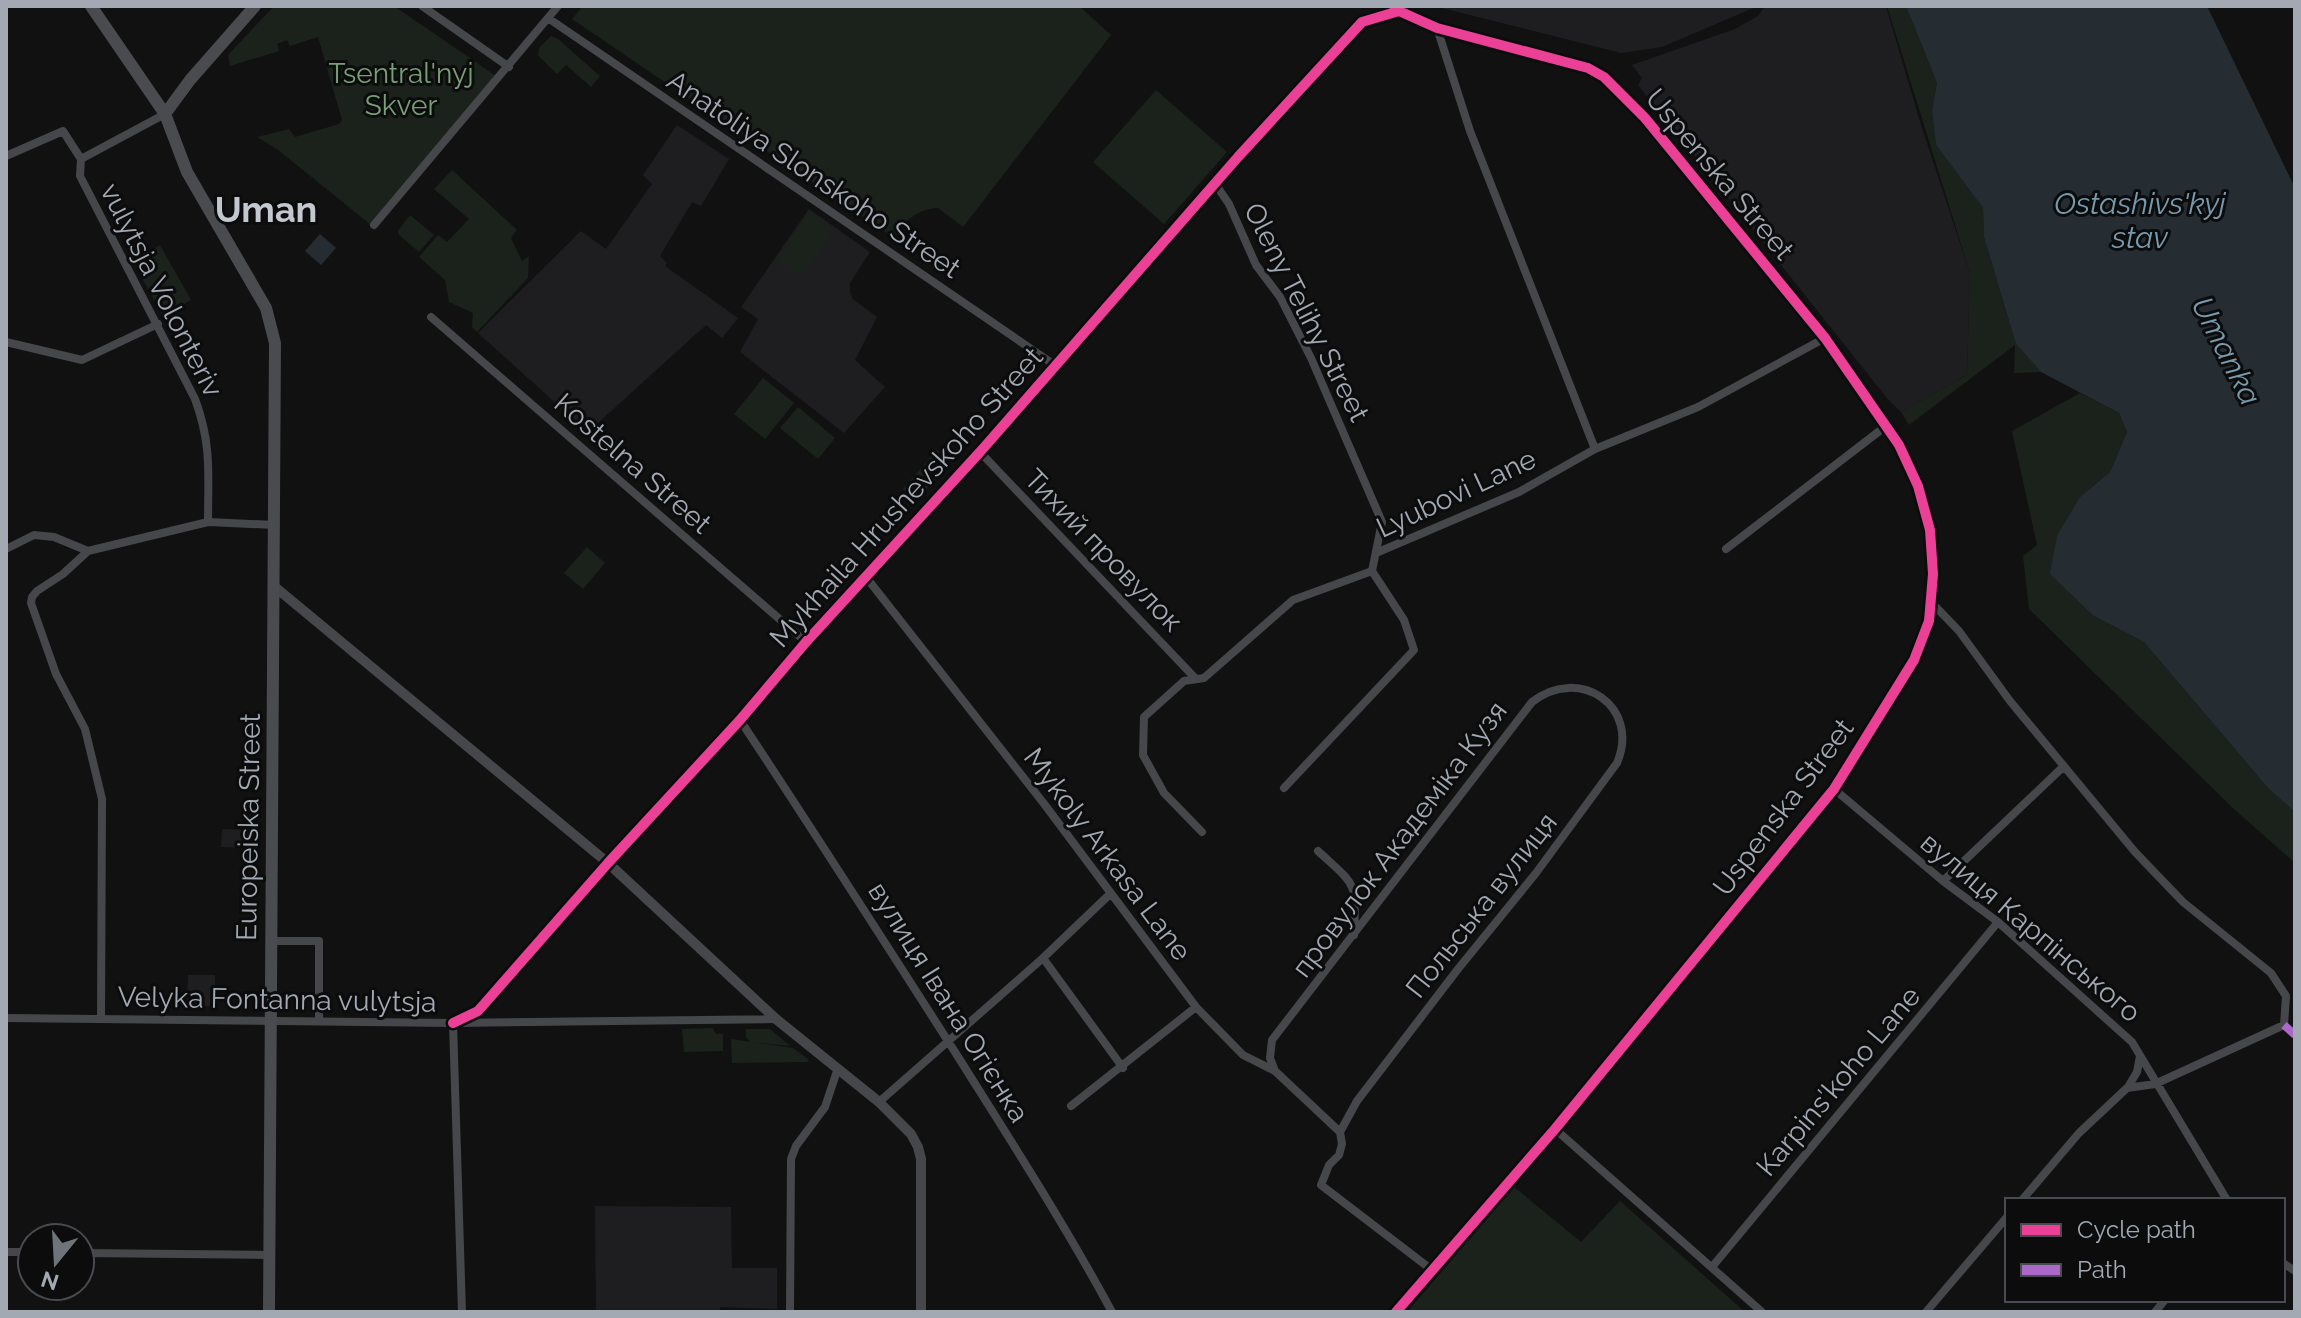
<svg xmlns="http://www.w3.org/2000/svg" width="2301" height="1318" font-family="Raleway,sans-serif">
<rect width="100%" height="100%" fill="#111112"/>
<path fill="#1e1e20" d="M1434,6H1758L1662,47L1621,53Z
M1765,6H1886L1921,125L1970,273L1967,375L1901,412L1886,397L1638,85L1642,78L1632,65L1735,29L1758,16Z
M677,125L729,159L701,206L692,202L660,256L667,263L665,266L738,318L722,338L706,325L588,432L478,333L581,231L606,249L652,184L643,175Z
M809,209L870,252L850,283V292L853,299L877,317L855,360L885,387L844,433L740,352L758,319L741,307Z
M222,829L250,830L249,848L221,847Z
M188,975H215V1006H187Z
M595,1206L731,1207L732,1268H777V1309L720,1307V1312H596Z"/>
<path fill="#1b221c" d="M274,6H394L496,76L371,225L277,149L257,137L289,129L295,137L339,124L342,120L318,37L290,46L287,40L277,44L279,51L230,66L228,55Z
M583,6H1079L1111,35L963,227L938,208C916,209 906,221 893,237L572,19Z
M1887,6H1906L1937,83L1932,111L1936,145L1983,208L1984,237L2016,344L2041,372L2014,373L2015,345L1909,425L1901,412L1967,375L1970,273Z
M551,36L558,39L600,76L591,87L566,65L557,74L538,55L539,48Z
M1156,90L1227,152L1164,224L1093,162Z
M452,170L517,230L511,238L522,261L529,256L528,278L477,332L472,327L473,313L449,302L445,280L419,257L438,235L447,242L469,219L434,189Z
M809,212L834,230L802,276L777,259Z
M410,215L434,235L419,252L399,235L398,231Z
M160,245L191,300L163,316L132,260Z
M763,378L794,403L765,439L734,414Z
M2080,393L2119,413L2127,432L2110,472L2080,497L2094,616L2144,642L2268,788L2295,812V863L2235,810L2029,609L2023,556L2037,545L2012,431Z
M798,407L835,438L818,459L780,428Z
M937,450L950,463L916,501L903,489Z
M587,547L605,563L583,589L564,573Z
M713,1028L716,1034H723V1051L684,1052L682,1029Z
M746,1029H770L790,1046L751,1042L746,1038Z
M731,1039L793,1048L808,1059V1062L732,1063Z
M1514,1187L1581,1242L1620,1201L1745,1312H1407Z"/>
<path fill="#252d33" d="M1906,6H2207L2295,188V812L2268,788L2144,642L2094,616L2050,574L2057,536L2080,497L2110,472L2127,432L2119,413L2041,372L2016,344L1984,237L1983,208L1936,145L1932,111L1937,83Z
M320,234L336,248L321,265L305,251Z"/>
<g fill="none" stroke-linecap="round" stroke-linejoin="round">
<path stroke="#46474a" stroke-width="8" d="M422,6L509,67
M548,18L1056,366
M6,156L63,131L81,159L80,176L195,399C212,445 208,474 208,522
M81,159L165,114
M374,225L558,6
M431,317L806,642
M6,342L82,360L158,324
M1595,449L1698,407L1825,338
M980,452L1196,679
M6,549L34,535L54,537L88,551L208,522L275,525
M1726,549L1886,426
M88,551L63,574L37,591L32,597L31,603L56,674L85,729L102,799L101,1019
M1376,553L1519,492L1595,449L1470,131L1437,28
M866,577L1045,805L1196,1007L1243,1055L1275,1071L1340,1132
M1932,603L1959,631L2010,701L2135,852L2183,902L2271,973L2286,996L2284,1025L2155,1084L2127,1088L2079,1133L2022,1200
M740,720C813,830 884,941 955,1052C1009,1138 1064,1223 1112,1312
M1284,788L1414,650L1404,620L1372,571
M1834,789L1943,881L1998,922L2132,1042L2227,1200
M1202,832L1164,793L1143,755L1144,717L1184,681L1204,678L1293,600L1372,571L1382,522L1311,358L1280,297L1256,265L1229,204L1214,182
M1318,851C1357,887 1356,880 1354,935
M1943,881L2064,766
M271,941H319V1021
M1043,958L1123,1068
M6,1018L453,1023L776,1019
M453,1023L478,1011L608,863L740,720L806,642L980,452L1238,157L1362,22L1399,11
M453,1023L462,1312
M1275,1071L1270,1058L1272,1040L1532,702C1579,665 1641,706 1617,763L1536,873L1458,969L1357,1101L1340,1132L1342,1144L1339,1155L1329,1165L1321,1185L1432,1270
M2128,1087L2137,1072L2140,1056
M879,1102L1043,958L1110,894
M1071,1106L1196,1007
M1555,1129L1762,1312
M6,1252H32
M80,1253L269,1255
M2283,1263L2295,1271
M1712,1267L1998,922
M790,1312L791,1159L796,1146L825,1107L838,1068
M1926,1312L2007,1217
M2155,1312L2165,1300"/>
<path stroke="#46474a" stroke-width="10" d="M1394,6L1399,11L1437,28L1588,68L1604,77L1645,118L1825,338L1899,445L1918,486L1930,530L1933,574L1929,621L1914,660L1834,789L1555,1129L1396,1312
M275,587L608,863L776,1019L879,1102L911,1134L918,1147L921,1159V1312"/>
<path stroke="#4a4b4e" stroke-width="12" d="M91,6L165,114L187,172L266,308L275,343L269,1312
M165,114L190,80L255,6"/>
<path stroke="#ac68c9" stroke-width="8" stroke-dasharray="16 8" stroke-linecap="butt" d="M2284,1025L2295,1035"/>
<g stroke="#0c0c0d" stroke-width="15">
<path id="cycleway" d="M1394,6L1399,11L1437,28L1588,68L1604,77L1645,118L1825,338L1899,445L1918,486L1930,530L1933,574L1929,621L1914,660L1834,789L1555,1129L1396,1312
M453,1023L478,1011L608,863L740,720L806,642L980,452L1238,157L1362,22L1399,11"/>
</g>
<use href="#cycleway" stroke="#ea4096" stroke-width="10"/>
</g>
<g text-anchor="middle" stroke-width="6" stroke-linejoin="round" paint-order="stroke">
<g font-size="28" fill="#799f78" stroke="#0c0c0d">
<text x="401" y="83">Tsentral'nyj<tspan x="401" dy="32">Skver</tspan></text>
</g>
<g font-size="28" fill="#a2a9b3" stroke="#0c0c0d">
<text transform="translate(814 174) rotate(34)" y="10">Anatoliya Slonskoho Street</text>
<text transform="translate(1720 174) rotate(50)" y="10">Uspenska Street</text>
<text transform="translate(162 290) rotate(63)" y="10">vulytsja Volonteriv</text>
<text transform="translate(1307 312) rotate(63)" y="10">Oleny Telihy Street</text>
<text transform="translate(633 463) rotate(41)" y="10">Kostelna Street</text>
<text transform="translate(1456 493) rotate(-25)" y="10">Lyubovi Lane</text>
<text transform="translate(906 497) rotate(-48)" y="10">Mykhaila Hrushevskoho Street</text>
<text transform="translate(1104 550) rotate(46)" y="10">Тихий провулок</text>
<text transform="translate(1783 807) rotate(-53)" y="10">Uspenska Street</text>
<text transform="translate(248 827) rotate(-89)" y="10">Europeiska Street</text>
<text transform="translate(1399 839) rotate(-53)" y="10">провулок Академіка Кузя</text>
<text transform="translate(1108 854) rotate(53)" y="10">Mykoly Arkasa Lane</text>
<text transform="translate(1481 905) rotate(-52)" y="10">Польська вулиця</text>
<text transform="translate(2031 927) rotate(40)" y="10">вулиця Карпінського</text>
<text transform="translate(277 999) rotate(1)" y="10">Velyka Fontanna vulytsja</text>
<text transform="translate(949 1002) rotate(58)" y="10">вулиця Івана Огієнка</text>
<text transform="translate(1838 1081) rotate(-50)" y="10">Karpinsʹkoho Lane</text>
</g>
<g font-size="30" font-style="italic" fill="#779aaf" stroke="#0c0c0d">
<text x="2140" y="214">Ostashivs'kyj<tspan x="2140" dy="34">stav</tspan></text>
<text transform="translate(2226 351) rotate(63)" y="10">Umanka</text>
</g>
<g font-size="36" font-weight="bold" fill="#c3c7cf" stroke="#0c0c0d">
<text x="266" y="222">Uman</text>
</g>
</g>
<rect width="2301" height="1318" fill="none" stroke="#a2a9b3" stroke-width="16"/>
<rect x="2005" y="1198" width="280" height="104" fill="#0c0c0d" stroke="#484b4f" stroke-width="2"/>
<rect x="2021" y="1224" width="40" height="12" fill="#ea4096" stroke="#484b4f" stroke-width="2"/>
<text x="2077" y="1238" font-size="24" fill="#a2a9b3">Cycle path</text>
<rect x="2021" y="1264" width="40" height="12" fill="#ac68c9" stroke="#484b4f" stroke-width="2"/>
<text x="2077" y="1278" font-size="24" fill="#a2a9b3">Path</text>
<g transform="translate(56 1262) rotate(198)"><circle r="38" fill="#0c0c0d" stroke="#484b4f" stroke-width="2"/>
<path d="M0-6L14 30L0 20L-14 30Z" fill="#6f747b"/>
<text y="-12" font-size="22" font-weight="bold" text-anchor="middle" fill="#a2a9b3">N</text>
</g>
</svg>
